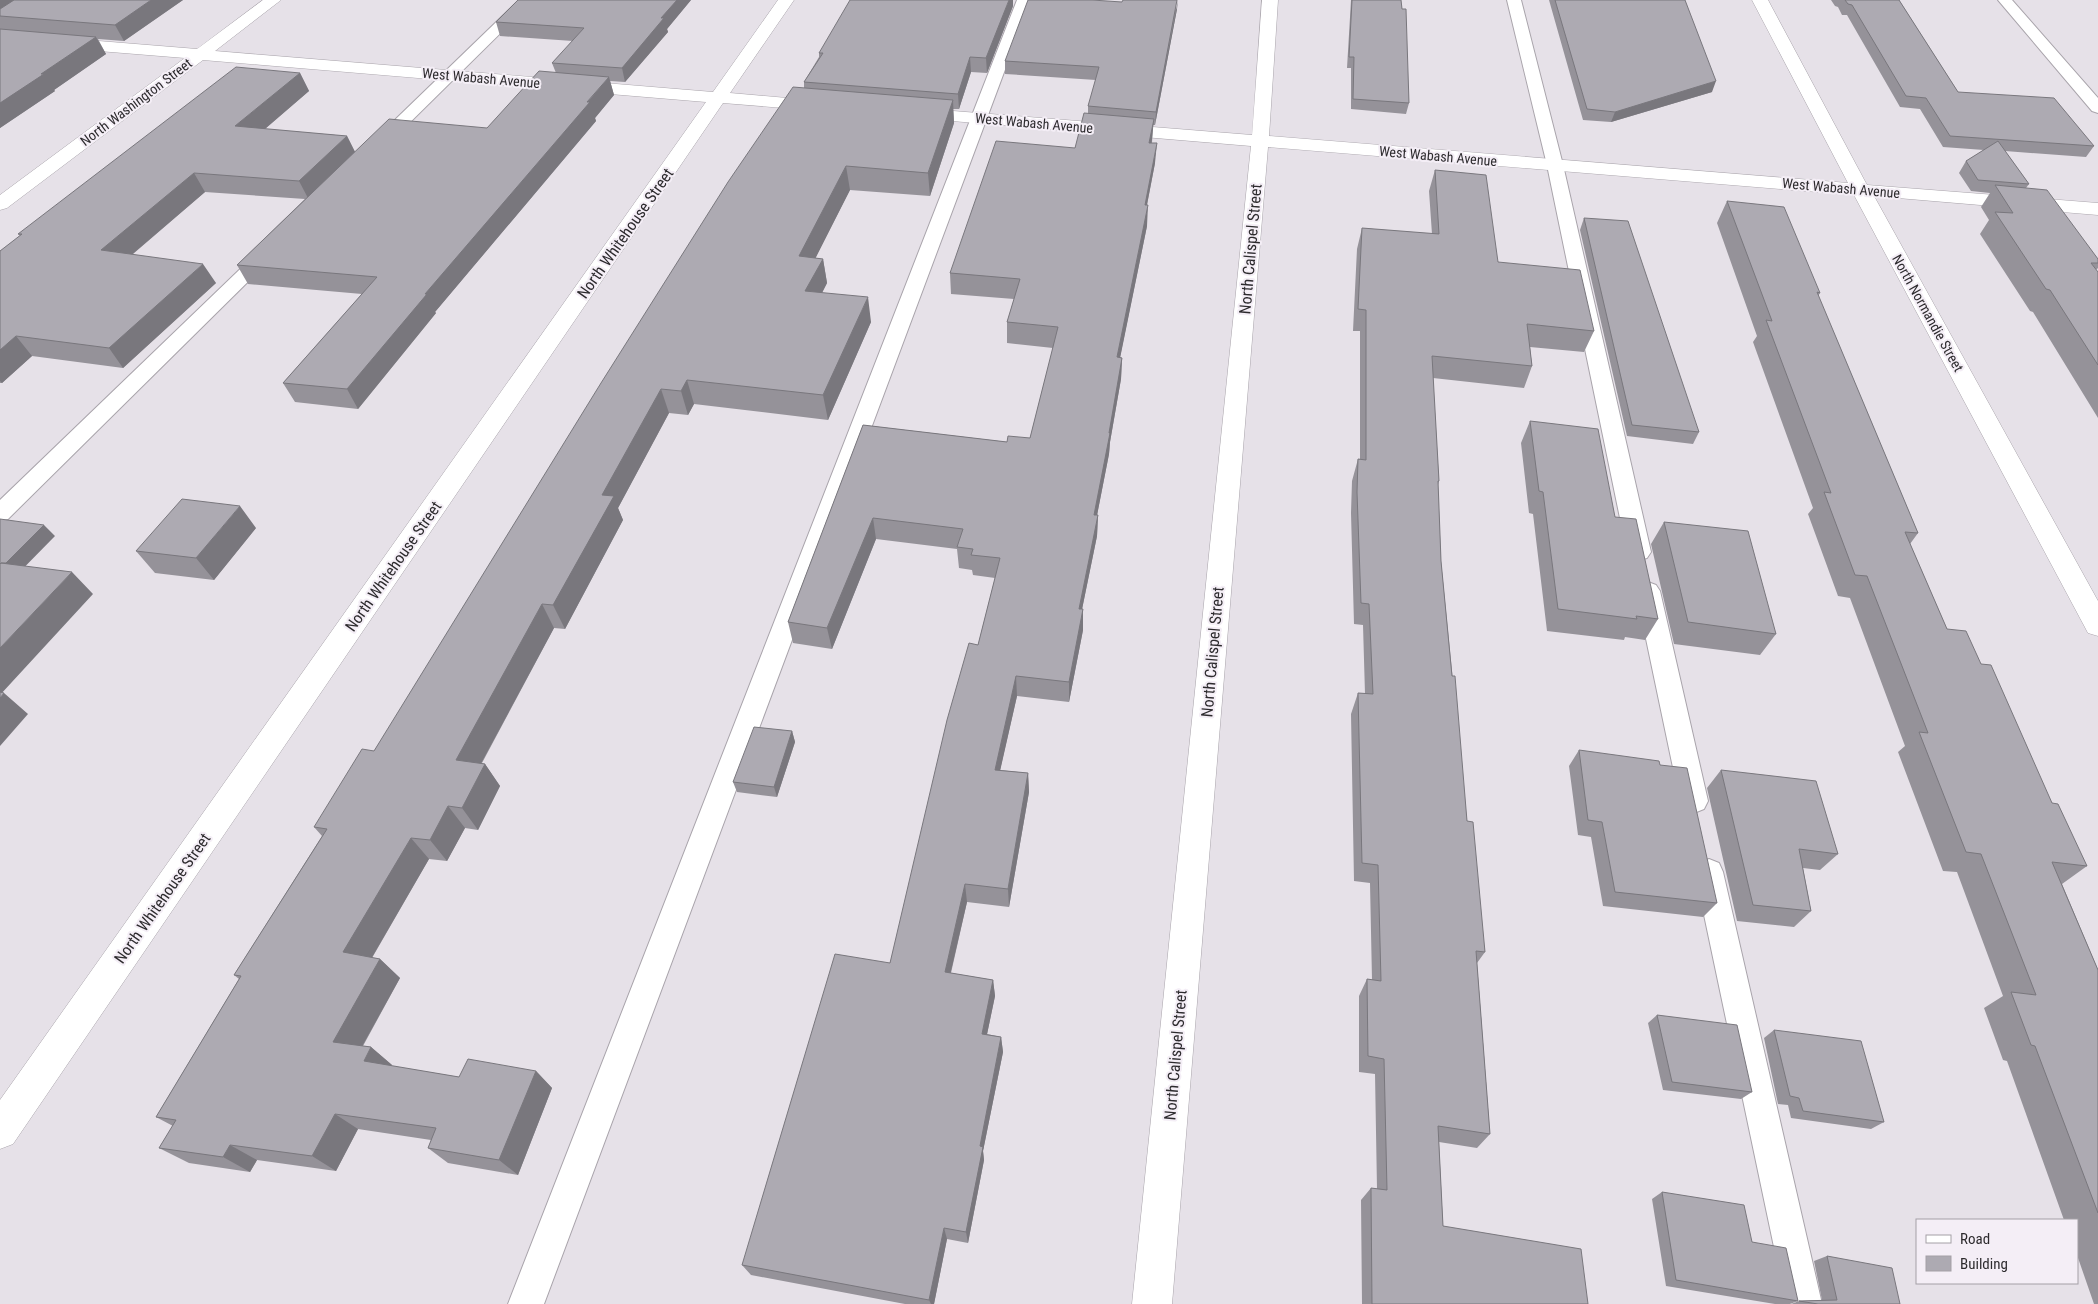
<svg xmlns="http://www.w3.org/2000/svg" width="2098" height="1304" font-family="'Roboto Condensed',sans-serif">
<rect width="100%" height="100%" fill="#e6e1e8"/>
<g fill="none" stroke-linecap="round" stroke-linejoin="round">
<g stroke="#a9a4ab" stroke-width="2">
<path id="service" d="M519,0H534L384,148H372L370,145L372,142Z
M1017,0H1031L544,1304H508Z
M1507,0H1521L1563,165L1651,552L1647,558L1639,560L1631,558L1627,552L1547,165Z
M1998,0H2012L2098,98V113L2092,111Z
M267,248L273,249L276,253L273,257L8,519L0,521V500L261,249Z
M1648,582L1656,585L1660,591L1708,801L1704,809L1694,813L1684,809L1680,801L1636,591L1640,585Z
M1709,859L1719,863L1723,872L1822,1304H1786L1695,872L1699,863Z"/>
</g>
<g stroke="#a9a4ab" stroke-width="1">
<path id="minor" d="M263,0H281L215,51L713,92L778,0H794L730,93L821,101L827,102L830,106L827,110L821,111L723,103L13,1144L0,1149V1100L706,102L203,60L7,208L0,210V195L185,58L0,43V33L197,49Z
M1262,0H1278L1269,136L1848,183L1752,0H1768L1867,185L2098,203V215L1874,196L2098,601V636L2088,633L1854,195L1268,147L1172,1304H1132L1251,146L916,118L910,117L907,113L910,109L916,108L1252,135Z"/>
</g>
<use href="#service" fill="#fff" fill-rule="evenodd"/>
<use href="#minor" fill="#fff" fill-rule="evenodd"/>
</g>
<path fill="#959299" d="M183,0L124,41L98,39L106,54L54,90L55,91L0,128V16Z
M518,0H691L667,29L668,32L625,82L610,81L614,95L595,118L596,121L435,312L436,313L358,409L295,402L283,383L362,294L248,284L237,265L305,199L205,192L133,254L216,283L123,368L32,356L2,383H0V251L20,236L18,234L300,73L309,91L265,129L347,136L355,152L487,128L556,73L552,63L573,41L500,36L496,22Z
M1351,0H1401L1409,103L1406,114L1351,109V68H1347Z
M1549,0H1685L1712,92L1611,122L1583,120Z
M1831,0H1899L1958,92L2094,146L2086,157L2005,151L2029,184L2026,188L2098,259V268L2096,270L2098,272V418L2033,312L2030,311L1980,234L1989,220L1981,207L1990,193L1971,191L1959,173L1966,161L1984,150L1943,147L1920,109L1900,107L1847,15H1842L1838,7L1835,6Z
M1013,6L987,73L971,72L959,109H953L954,123L930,196L850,190L815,258L823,259L827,283L822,293L871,322L828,420L694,404L688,415L669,413L618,508L623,520L565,629L554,628L482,763L485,764L500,786L478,830L465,828L447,861L429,859L372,958L380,959L400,978L363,1046L371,1047L392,1065L391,1066L459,1077L536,1071L552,1088L518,1175L448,1163L428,1148L431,1140L358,1129L336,1171L257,1160L250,1172L189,1163L159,1148L173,1126L156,1117L239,979L234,975L322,836L314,827L374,751L804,88V82L819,57V53Z
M1177,9L1155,125H1153L1152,143L1155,163L1147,205V226L1120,357L1122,358L1121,379L1110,442L1109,454L1097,515H1098L1097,536L1082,609H1083V630L1069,702L1017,696L1000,770L1028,773L1029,792L1009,907L967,902L951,973L993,980L995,996L987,1034L1001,1037L1003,1052L983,1151L984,1160L968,1243L947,1239L934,1304H905L751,1275L742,1265L890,963L978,645L995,578L973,575L972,570L959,568L957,549L876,539L832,649L793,643L788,622L863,425L1007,442L1030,438L1053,348L1007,343V322L1014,299L951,294L950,273L1075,148L1088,114V106L1096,80L1005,74V61Z
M1435,170L1498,262L1594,331L1584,352L1530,347L1532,366L1524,388L1433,378L1439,481L1438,485L1441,561L1467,821L1485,952L1477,963L1490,1134L1477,1148L1439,1142L1443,1226L1588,1304H1362L1361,1200L1371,1188L1377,1189L1375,1074L1359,1072V996L1367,979L1372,980L1370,883L1354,881L1351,714L1358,693L1365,694L1363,625L1354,624L1351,513L1352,481L1358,459H1360V331H1353L1357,249L1362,228L1432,234L1429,191Z
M1727,201L1820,293L1818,296L1918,533L1910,544L1947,629L1981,664L2052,803L2087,866L2062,884L2098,970V1304H2094L2077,1255V1220H2064L2007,1061L2003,1060L1984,1008L2003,996L1957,872L1943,871L1898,752L1905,746L1850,598L1838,596L1808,514L1813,508L1753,342L1757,336L1717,223Z
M1584,218L1699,432L1693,444L1627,436L1580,230Z
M1530,421L1615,517L1658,619L1645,640L1625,637L1624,640L1547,631L1533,514L1529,513L1521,443Z
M1664,522L1776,634L1760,655L1674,644L1651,544Z
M256,528L214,580L155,573L136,551Z
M792,731L795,742L777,797L737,792L733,782Z
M1579,750L1717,903L1703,917L1603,906L1591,837L1578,835L1569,766Z
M1721,770L1838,854L1820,870L1803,868L1811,911L1794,927L1737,921L1707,788Z
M1657,1015L1752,1092L1741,1099L1663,1090L1648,1023Z
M1774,1030L1884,1122L1871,1129L1791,1118L1788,1105L1778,1104L1764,1038Z
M1662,1192L1752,1242L1798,1301L1790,1304H1775L1666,1286L1652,1199Z
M1827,1256L1900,1304H1791L1799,1301L1822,1300L1814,1261Z"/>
<path fill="#79777d" d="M0,0H25L0,16Z
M151,0H183L124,41L115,25Z
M677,0H691L667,29L668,32L625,82L622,68L661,18Z
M1009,0H1013V6L987,73L986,58Z
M1178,0L1177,9L1155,125L1156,112Z
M96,37L106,54L54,90L55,91L0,128V103L41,74Z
M970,57L971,72L959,109L958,94Z
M300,73L309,91L246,145L235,126Z
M609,77L614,95L595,118L596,121L435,312L436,313L358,409L347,389L425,294Z
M1716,81L1712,92L1611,122L1615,112Z
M953,100L954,123L930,196L928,173Z
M1154,119L1152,139L1148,163L1149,143Z
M347,136L356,154L309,200L299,181Z
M1157,143L1155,163L1143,225L1145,205Z
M846,166L850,190L804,281L799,256Z
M194,173L205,192L115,269L101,250Z
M1148,205L1147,226L1116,378L1117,357Z
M823,259L827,283L810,316L805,291Z
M203,264L216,283L123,368L109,348Z
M868,297L871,322L828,420L823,395Z
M16,336L32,356L2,383L0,381V350Z
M1122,358L1121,379L1110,442L1109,454L1093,536L1094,515Z
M687,380L694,404L688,415L681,391Z
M661,389L669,413L618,508L623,520L565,629L553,605L602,495Z
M240,506L256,528L214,580L196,558Z
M1098,515L1097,536L1078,629L1079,609Z
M873,518L876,539L832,649L827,628Z
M44,525L55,536L0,592V569Z
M72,572L93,594L0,695V648Z
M542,604L554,628L471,782L456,760Z
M1083,609V630L1069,702V682Z
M1016,676L1017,696L996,789L995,770Z
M4,693L28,714L0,746V698Z
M792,731L795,742L777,797L774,787Z
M485,764L500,786L478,830L462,808Z
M1028,773L1029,792L1009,907L1008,889Z
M448,806L465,828L447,861L430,840Z
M411,838L429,859L364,971L343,952Z
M965,884L967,902L947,988L945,972Z
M380,959L400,978L355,1059L333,1042Z
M993,980L995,996L984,1049L982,1034Z
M1001,1037L1003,1052L983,1151L984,1160L968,1243L966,1232L980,1146Z
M371,1047L392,1065L386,1078L364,1061Z
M536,1071L552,1088L518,1175L499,1160Z
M335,1114L358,1129L336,1171L312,1156Z
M230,1145L257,1160L250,1172L223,1157Z
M944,1228L947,1239L934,1304H931L929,1300Z"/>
<path fill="#adaab2" stroke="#79777d" d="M14,0H151L115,25L0,16V9Z
M518,0H677L661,18H664L622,68L552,63L584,28L496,22Z
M850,0H1009L986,58L970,57L958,94L804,82L823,53H819Z
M1028,0H1092L1122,2L1123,0H1177L1156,112L1088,106L1099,67L1005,61Z
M1352,0H1401L1402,9H1406L1409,103L1353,99L1354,57H1349Z
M1555,0H1685L1716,81L1615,112L1587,109Z
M1845,0H1899L1958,92L2054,98L2094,146L1950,136L1926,98L1906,96L1852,5L1848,4Z
M0,29L96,37L41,74H44L0,103Z
M236,67L300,73L235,126L347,136L299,181L194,173L101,250L203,264L109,348L16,336L0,350V251L22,234H18Z
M539,71L609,77L587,102H590L425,294H427L347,389L283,383L377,277L237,265L389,119L487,128Z
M793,87L953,100L928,173L846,166L799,256L823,259L805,291L868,297L823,395L687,380L681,391L661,389L602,495L614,496L553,605L542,604L456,760L485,764L462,808L448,806L430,840L411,838L343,952L380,959L333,1042L371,1047L364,1061L459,1077L468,1059L536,1071L499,1160L428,1148L436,1128L335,1114L312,1156L230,1145L223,1157L159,1148L176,1120L156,1117L241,976L234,975L327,829L314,827L362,749L374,751L601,383L728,182Z
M1084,113L1154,119L1149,143H1157L1145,205H1148L1117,357L1122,358L1109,433H1110L1094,515H1098L1079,609H1083L1069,682L1016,676L995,770L1028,773L1008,889L965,884L945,972L993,980L982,1034L1001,1037L980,1146L983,1147L966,1232L944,1228L929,1300L742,1265L835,954L890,963L947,720L969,643L978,645L1000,558L971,555L973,549L957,547L963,529L873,518L827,628L788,622L863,425L1007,442L1008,436L1030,438L1058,327L1007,322L1020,279L950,273L996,141L1075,148Z
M1998,141L2029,184L1978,180L1966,161Z
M1435,170L1486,175L1498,262L1580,270L1594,331L1527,324L1532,366L1432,356L1439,481H1438L1441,561L1452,676H1455L1467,821L1473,822L1485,952L1476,951L1490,1134L1438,1126L1443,1226L1581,1249L1588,1304H1372L1371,1188L1387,1190L1384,1059L1368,1056L1367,979L1381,981L1378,865L1362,863L1358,693L1373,694L1369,604L1361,603L1357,492L1358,459L1366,460V310L1358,309L1362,228L1439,234Z
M1995,185L2047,190L2098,259V263H2091L2098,272V365L2050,290L2046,289L1995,212L2013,213Z
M1727,201L1784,207L1820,293L1817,292L1918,533L1905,532L1947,629L1966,631L1981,664L1991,665L2052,803L2058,804L2087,866L2052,862L2098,970V1213L2035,1046L2031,1045L2011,992L2036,995L1981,854L1966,852L1919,732L1928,733L1867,576L1855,575L1824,492L1831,493L1766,320L1772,321Z
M1584,218L1628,221L1699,432L1632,425Z
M1530,421L1598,429L1615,517L1636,519L1658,619L1636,616L1637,619L1558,609L1543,492L1539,491Z
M182,499L240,506L196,558L136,551Z
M0,519L44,525L6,563H1L0,564Z
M1664,522L1748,531L1776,634L1688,622Z
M1,563L72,572L0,648V564Z
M0,692L4,693L0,698Z
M754,727L792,731L774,787L733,782Z
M1579,750L1659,761L1660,765L1687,768L1717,903L1615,892L1602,822L1588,820Z
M1721,770L1816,781L1838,854L1799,849L1811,911L1753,905Z
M1657,1015L1737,1025L1752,1092L1672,1082Z
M1774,1030L1861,1041L1884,1122L1803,1111L1799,1098L1790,1096Z
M1662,1192L1744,1205L1752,1242L1786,1248L1798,1301L1676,1280Z
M1827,1256L1892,1268L1900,1304H1818L1799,1301L1837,1300Z"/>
<g text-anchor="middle" stroke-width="4" stroke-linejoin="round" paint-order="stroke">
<g font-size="14" fill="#2d2b2e" stroke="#f4eef6">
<text transform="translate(481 78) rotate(5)" y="5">West Wabash Avenue</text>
<text transform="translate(136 102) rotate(-37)" y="5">North Washington Street</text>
<text transform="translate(1034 123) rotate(5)" y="5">West Wabash Avenue</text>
<text transform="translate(1438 156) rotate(5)" y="5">West Wabash Avenue</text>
<text transform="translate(1841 188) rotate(5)" y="5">West Wabash Avenue</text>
<text transform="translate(1928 313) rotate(61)" y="5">North Normandie Street</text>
</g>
<g font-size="16" fill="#2d2b2e" stroke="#f4eef6">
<text transform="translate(625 233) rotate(-55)" y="6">North Whitehouse Street</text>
<text transform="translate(1250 249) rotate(-85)" y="6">North Calispel Street</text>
<text transform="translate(393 566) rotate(-55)" y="6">North Whitehouse Street</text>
<text transform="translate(1212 652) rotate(-85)" y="6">North Calispel Street</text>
<text transform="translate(162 898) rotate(-55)" y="6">North Whitehouse Street</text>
<text transform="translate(1175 1055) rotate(-85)" y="6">North Calispel Street</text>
</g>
</g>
<rect x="1916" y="1219" width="162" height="65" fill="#f4eef6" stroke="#a4a0a6"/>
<rect x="1926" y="1235" width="25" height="8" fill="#ffffff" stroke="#a4a0a6"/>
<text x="1960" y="1244" font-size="15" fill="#2d2b2e">Road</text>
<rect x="1926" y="1256" width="25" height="15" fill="#adaab2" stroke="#a4a0a6"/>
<text x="1960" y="1269" font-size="15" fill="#2d2b2e">Building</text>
</svg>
